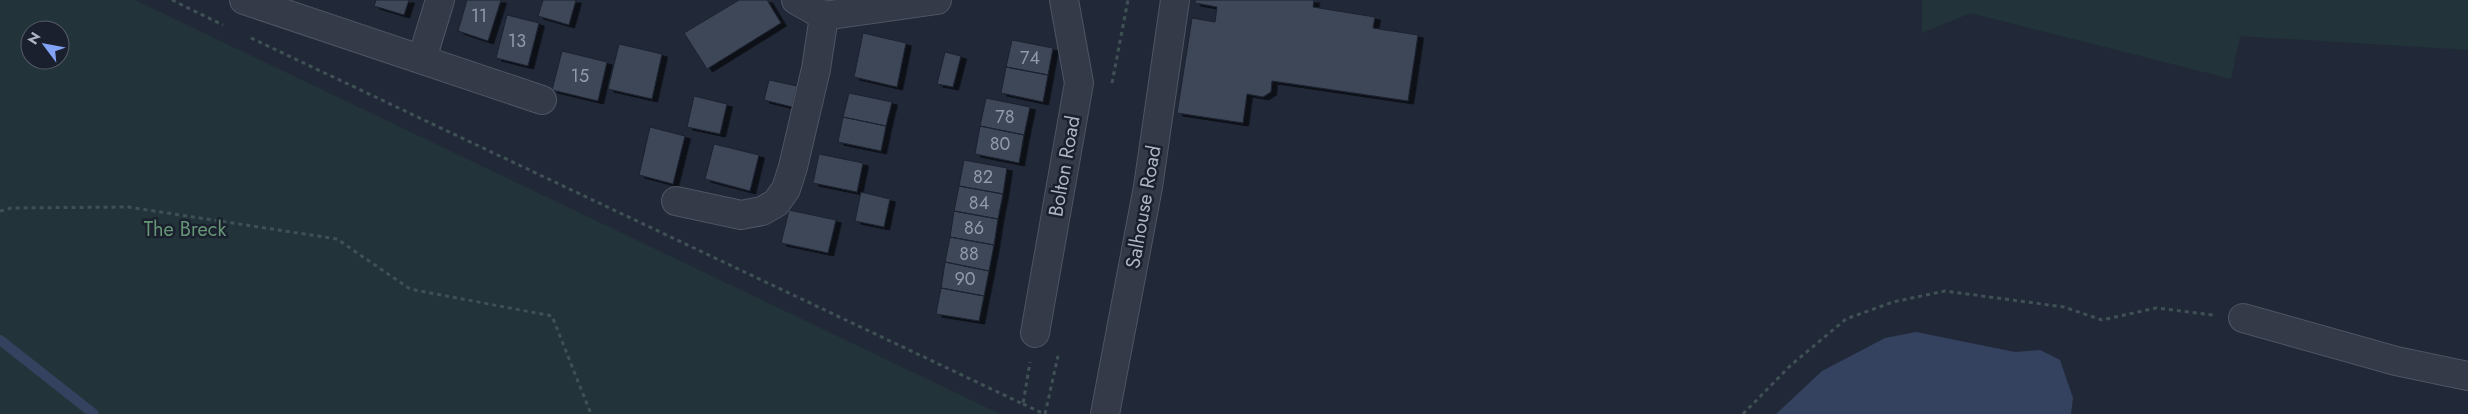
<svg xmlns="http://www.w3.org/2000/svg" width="2468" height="414" font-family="Jost,sans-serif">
<defs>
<filter id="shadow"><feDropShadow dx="5.5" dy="3" stdDeviation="0" flood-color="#0009"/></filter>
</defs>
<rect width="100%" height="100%" fill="#212838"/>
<path fill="#223439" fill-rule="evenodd" d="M0,0H135L1000,414H0ZM30,30H60V60H30Z
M1922,0H2468V50L2240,36L2231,79L1971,13L1922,33Z"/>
<path fill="#34425f" d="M1916,332L2015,352L2040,350L2060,360L2073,398L2071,414H1776L1822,371L1885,338Z"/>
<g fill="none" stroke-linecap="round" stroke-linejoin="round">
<path stroke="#34425f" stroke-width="10" d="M0,340L94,414"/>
</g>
<path fill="#3d4658" stroke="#1c222f" filter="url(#shadow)" d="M376,0H409L404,15L374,6Z
M467,0H501L488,41L458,31Z
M543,0H576L569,25L538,16Z
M739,0H767L781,23L707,69L684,33Z
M1195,0H1314L1313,7L1375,17L1373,28L1418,35L1408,101L1272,81L1271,92L1263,97L1247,94L1243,123L1177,113L1192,18L1215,22L1217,7L1195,3Z
M507,15L539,23L528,66L496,58Z
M863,33L906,43L897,87L854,77Z
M1012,40L1053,48L1048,75L1006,67Z
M619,44L662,54L652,99L608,89Z
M562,51L607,62L598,101L552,90Z
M945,52L961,56L953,87L937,84Z
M1006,67L1048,75L1043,102L1001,93Z
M769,80L797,86L792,107L764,100Z
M849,93L892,102L886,126L843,117Z
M694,96L727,104L720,134L687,127Z
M986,98L1030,107L1024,135L980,126Z
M843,117L886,126L881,151L838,142Z
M980,126L1024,135L1019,163L975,154Z
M650,127L685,136L673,184L639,175Z
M714,144L759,155L750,191L705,179Z
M819,154L863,163L857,192L813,183Z
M964,160L1007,168L1003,194L959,186Z
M959,186L1003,194L998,219L954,211Z
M861,192L890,199L884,227L855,221Z
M789,210L836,220L828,253L781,243Z
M954,211L998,219L994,245L950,237Z
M950,237L994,245L989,271L945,262Z
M945,262L989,271L984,296L941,288Z
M941,288L984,296L979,321L936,314Z"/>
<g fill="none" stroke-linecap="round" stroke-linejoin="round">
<g stroke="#4e5563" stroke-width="30">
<path id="minor" d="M244,0L542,100
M796,0L824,16L937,0
M422,59L440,0
M676,201L741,215L762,211L776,203L786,189L793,167L816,69L824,16
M2243,318L2396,361L2468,376
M1035,333L1079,83L1064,0
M1105,414L1148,187L1175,0"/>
</g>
<path stroke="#405156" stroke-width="3" stroke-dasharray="4 4" stroke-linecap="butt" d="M172,0L223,25
M251,38L1023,404L1030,362
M1112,83L1128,0
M0,211L11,208L128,207L337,239L410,289L552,316L591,414
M1023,404L1044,414
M1045,414L1058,356
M1743,414L1791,365L1846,319L1893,302L1945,291L2064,307L2102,320L2156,308L2213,315"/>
<use href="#minor" stroke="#343a48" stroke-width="28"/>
</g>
<g text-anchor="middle" stroke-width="5" stroke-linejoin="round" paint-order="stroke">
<g font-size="18" fill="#9299aa">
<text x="479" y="22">11</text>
<text x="517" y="47">13</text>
<text x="1030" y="64">74</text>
<text x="580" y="82">15</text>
<text x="1005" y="123">78</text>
<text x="1000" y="150">80</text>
<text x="983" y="183">82</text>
<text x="979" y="209">84</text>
<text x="974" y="234">86</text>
<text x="969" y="260">88</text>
<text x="965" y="285">90</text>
</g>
<g font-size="20" fill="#aeb5c5" stroke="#1a202d">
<text transform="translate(1064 166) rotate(-80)" y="7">Bolton Road</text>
<text transform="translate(1143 207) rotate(-80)" y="7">Salhouse Road</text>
</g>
<g font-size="20" fill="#669576" stroke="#1a202d">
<text x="185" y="236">The Breck</text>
</g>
</g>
<g transform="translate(45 45) rotate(302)"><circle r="24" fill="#1a202d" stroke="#555c6a"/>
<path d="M0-4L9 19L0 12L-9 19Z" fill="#82a3f6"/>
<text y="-8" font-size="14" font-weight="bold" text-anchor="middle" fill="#aeb5c5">N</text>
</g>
</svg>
